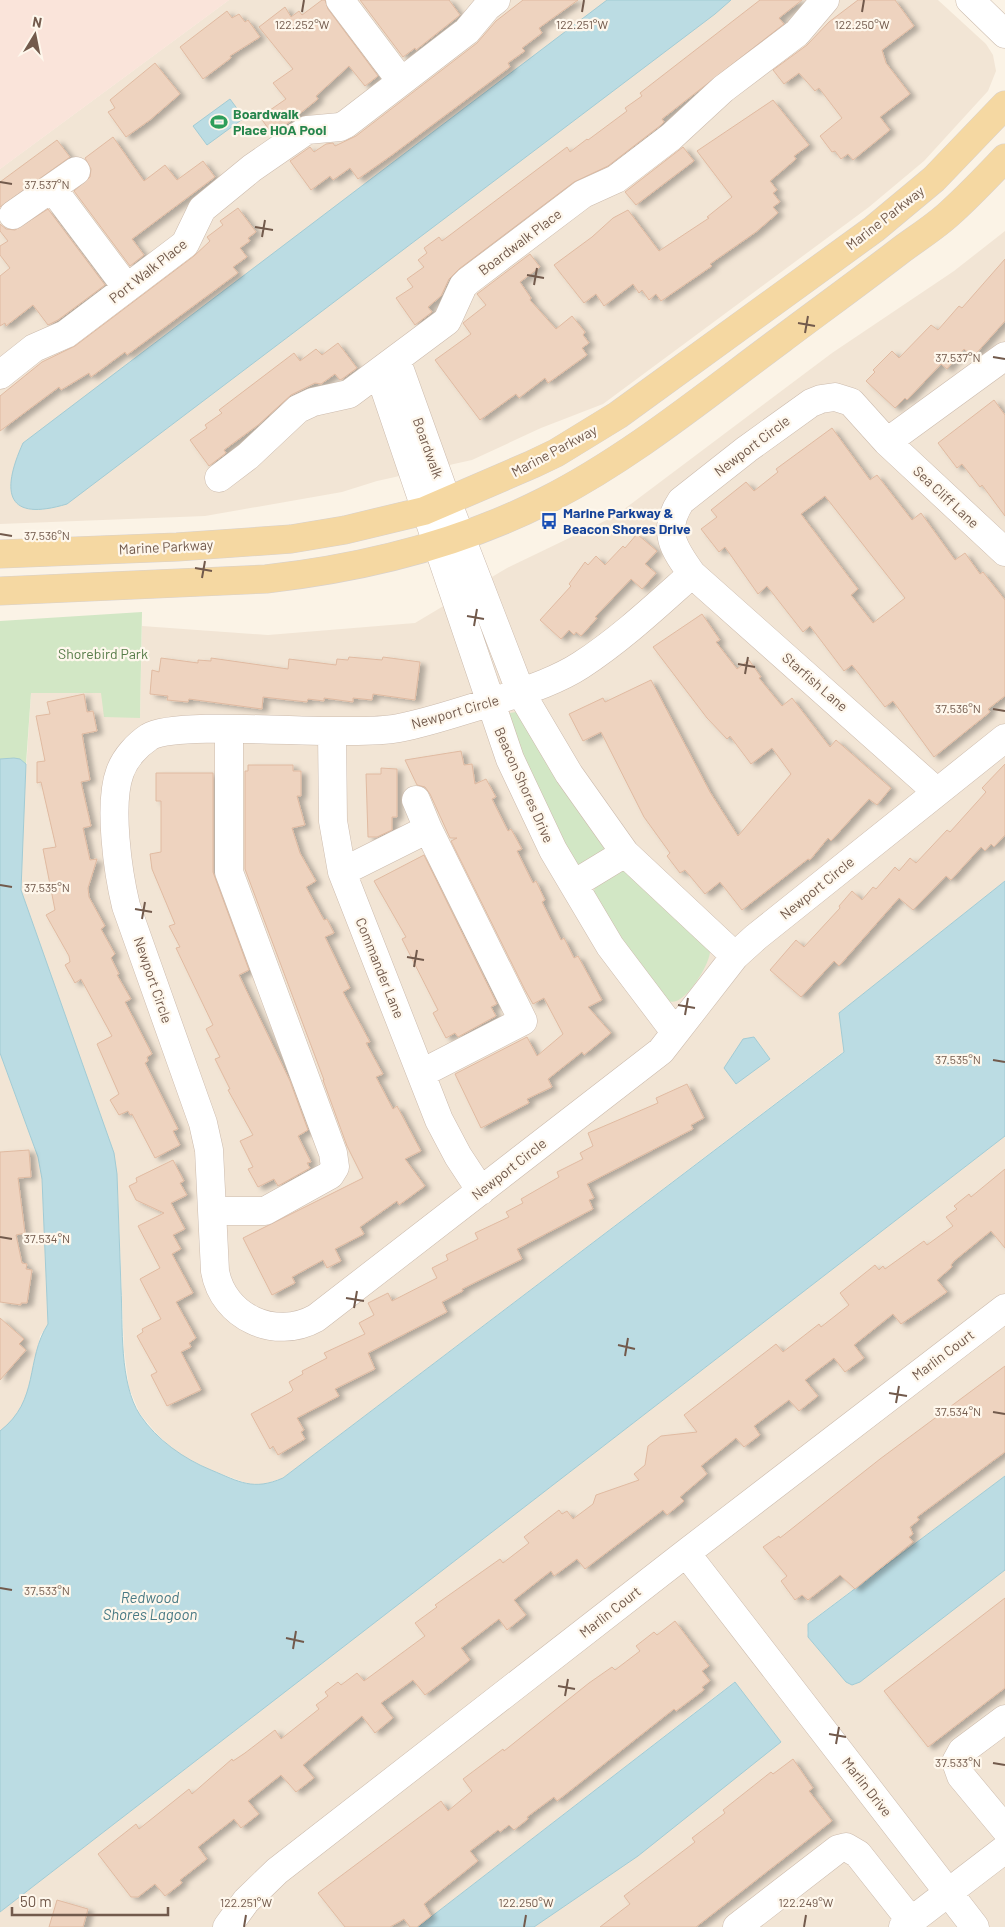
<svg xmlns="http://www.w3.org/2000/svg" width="1005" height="1927" font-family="Barlow,sans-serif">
<defs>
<filter id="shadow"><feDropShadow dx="5.5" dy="3" stdDeviation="2.5" flood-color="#0004"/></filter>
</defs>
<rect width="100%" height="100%" fill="#fbf3e6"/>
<path fill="#f2e5d5" d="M229,0H938L986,44L993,55L996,71L988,91L924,161L869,207L603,404L541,428L472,460L377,481L342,492L205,516L0,524V169Z
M1005,231V881L839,1013L844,1051L283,1478L259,1486L246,1483L208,1469L178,1454L156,1433L140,1414L129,1388L124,1350L117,1174L21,890L22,834L31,693H101L140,718L142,626L268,635L415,623L507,568L615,516L832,353L954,271Z
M0,1053L38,1157L42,1179L48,1324L40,1336L32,1379L25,1398L13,1421L0,1431Z
M1005,1136V1476L811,1621L807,1633L808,1637L846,1682L854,1685L1005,1570V1927H534L781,1742L734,1682L418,1927H0V1912Z"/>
<path fill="#fae4da" d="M0,0H229L0,169Z"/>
<path fill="#d2e7c5" d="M142,612L140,718L104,717L101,693H31L26,764L20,759H0V621Z
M516,712L605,843L604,851L580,866L574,863L506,721L510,713Z
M620,866L710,950C711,962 691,993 680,999C674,1004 667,1001 661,999L593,895L596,884Z"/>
<path fill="#bbdce3" stroke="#a2cbd4" d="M607,0H731L715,14L67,504C7,522 0,494 23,443Z
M230,99L244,118L207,145L193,126Z
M14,758L20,759L26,764L21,890L114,1153L117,1174C118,1212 120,1250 121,1288C123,1326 119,1383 140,1415C157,1440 184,1459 211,1470C240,1482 253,1491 283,1478L844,1052L839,1013L1005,881V1136L0,1912V1431C40,1400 25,1360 48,1324L42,1179L38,1157L0,1053V759Z
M754,1037L770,1059L736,1084L724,1068L743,1039Z
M1005,1476V1570L860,1682L852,1685L846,1682L808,1637V1624Z
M735,1682L781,1742L638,1856L534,1927H418Z"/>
<path fill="#eed3bf" stroke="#e0baa1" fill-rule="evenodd" filter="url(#shadow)" d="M322,0H325L328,9L378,76L365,86L349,66L316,96L318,99L273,135L260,117L286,99L273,83L293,69L259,27L285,7L291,17L299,11L302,15Z
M360,0H449L460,15L416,50L415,48L403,57Z
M523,0H578L539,28L542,33L522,48L525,51L508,63L510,67L392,155L358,179L350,168L333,180L330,176L311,190L290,161L310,147L314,152L326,144L333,143L335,146L356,136L477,43L496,21Z
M760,0H802L779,18L784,24L662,119L664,122L661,125L608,166L574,182L459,269L449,279L441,296L428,307L432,312L415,325L396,298L413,287L407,279L424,267L418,260L427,253L424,248L439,237L442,241L567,147L570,152L587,139L588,140L627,111L625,108L642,96L640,93Z
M858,0H895L914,26L882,50L886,63L910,94L880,117L890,130L853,160L848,154L841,159L835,151L832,152L820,136L842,118L819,88L815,91L799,73L784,84L773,70L807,45L829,22Z
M227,11L232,18L239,14L245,22L248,20L260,37L230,56L231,58L203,79L180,47Z
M155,63L180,94L150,120L126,137L108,112L115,108L110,100Z
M773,100L809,145L794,156L796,159L770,181L777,190L773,193L780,202L773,207L778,213L756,232L710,264L712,266L661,301L656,294L649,300L642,290L639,293L633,284L604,306L596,294L584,303L554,265L592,237L613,218L628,210L659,251L709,218L707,217L732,197L697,151Z
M113,137L144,181L165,165L177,180L203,161L215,177L132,239L144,255L130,266L74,191L90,177L91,169L85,158Z
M57,140L70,157L0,207V182Z
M683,147L694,161L636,205L625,192Z
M238,208L256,232L248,238L250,241L240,248L247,257L233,267L238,273L127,355L125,352L91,377L89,373L61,390L59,387L0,431V396L42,362L75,346L194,256L210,241L207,237L223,225L220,221Z
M48,209L105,285L58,320L48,325L33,305L6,326L5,323L0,326V276L10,268L0,255V246L8,241L0,231V224L6,229L15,230Z
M530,254L540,267L520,282L531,298L530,300L556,329L572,316L585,332L583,335L589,343L582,348L587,355L548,383L545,378L519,398L516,394L480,420L435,360L471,334L463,323L486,305L477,294Z
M1005,259V321L973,357L964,349L947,369L941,364L907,400L905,398L895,408L866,381L875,372L873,370L892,351L899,358L931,325L938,330L959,306L962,308Z
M338,343L357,368L342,379L340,380L335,374L321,384L315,383L291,395L258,425L224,450L226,453L209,466L190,440L207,428L205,425L222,413L219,410L294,353L300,361L316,349L322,355Z
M994,400L1005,415V516L982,485L980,487L962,464L957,468L938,443Z
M832,428L870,480L877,475L912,520L921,513L955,560L965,553L980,574L983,572L1005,600V696L988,709L990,712L934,757L893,701L885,707L852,665L844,671L810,626L803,632L767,586L758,594L725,547L719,552L701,529L717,517L711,510L746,482L754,491L778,472L776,469ZM825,496L905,598L873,623L851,595L858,589L801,514Z
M637,534L657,551L645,564L656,573L642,589L631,579L595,617L597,618L581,636L576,632L574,635L569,630L561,639L540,620L571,586L569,584L585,562L588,565L596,556L605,565L623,546L625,548Z
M702,614L720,640L716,642L737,669L749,660L761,677L759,678L782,706L792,698L830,747L836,740L891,788L877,805L869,799L831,841L828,838L810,860L808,859L742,910L720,882L705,894L685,870L680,873L667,856L670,853L644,817L601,732L583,741L569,714L603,698L605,702L651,680L710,792L738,836L791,774L772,748L751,764L730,736L727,739L707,718L653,647Z
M349,657L382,660L383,657L420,662L415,700L373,694L372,700L353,698V702L324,698V701L308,699L307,702L263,697L262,709L189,699L188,702L167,700L168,696L150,694L152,670L159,672L161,658L198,663V660L211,661V658L288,669L289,659L336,665L337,659L348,660Z
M84,694L87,712L93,711L97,731L82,734L90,780L81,782L91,826L83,828L90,860L97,859L88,888L89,897L105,926L101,929L115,954L111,958L119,974L117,975L131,999L125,1002L152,1054L147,1057L148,1061L145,1063L178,1129L173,1131L180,1145L155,1158L132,1114L130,1115L128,1111L119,1115L110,1100L119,1094L97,1044L112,1036L81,979L75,983L65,965L70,962L69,956L46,915L55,910L43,849L56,847L41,782L37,783V762L45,761L36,716L50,714L47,702Z
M461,751L464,765L472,764L475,784L486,779L496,797L492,799L508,831L511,829L522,849L517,851L533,883L536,881L545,900L542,902L561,940L564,938L574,958L578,956L602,1000L588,1007L611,1033L584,1055L582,1052L548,1079L552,1087L527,1099L529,1103L481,1128L455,1074L527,1037L537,1056L563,1034L544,998L533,1004L525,990L451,841L457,838H450L430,794L425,787L417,785L405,760Z
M1005,764V835L994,847L991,844L985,851L981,847L951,880L946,876L913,910L899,898L839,966L834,961L801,997L770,970L796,940L804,947L840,908L839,906L852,891L862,900L873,887L876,889L895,867L899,871L910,858L916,863L947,830L950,832L986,792L982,788Z
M248,765H293V771H301V796H297L305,825L292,828L300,853L316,881L306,887L324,920L327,919L334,933L325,937L350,988L343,992L370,1042L366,1043L383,1074L376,1077L393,1109L397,1106L421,1151L405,1159L425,1186L399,1205L397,1201L360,1227L364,1234L335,1249L341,1261L327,1268L323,1260L292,1277L295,1283L272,1295L243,1238L363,1178L347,1146L323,1080H324L245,869V771H248Z
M381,768L397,769V817H392V830L377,837H368L366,774H381Z
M156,773H213V872L249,970L239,975L290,1081L308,1130L298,1136L311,1162L307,1163L310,1168L278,1186L274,1179L258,1187L248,1169L253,1167L240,1141L253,1135L228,1090L230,1089L215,1059L220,1057L206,1029L213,1025L176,948L180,947L169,926L175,924L152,869L150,854L161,852V801H156Z
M424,855L497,1004L491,1007L496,1016L458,1037L455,1033L446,1038L433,1013L438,1010L402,939L406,937L374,881Z
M687,1084L704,1118L691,1125L693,1129L587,1184L594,1198L589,1200L593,1209L517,1249L522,1259L462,1289L463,1291L442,1302L447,1312L368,1353L375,1369L335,1389L339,1396L297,1418L304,1430L301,1432L305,1439L278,1455L273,1446L270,1449L251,1414L291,1392L293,1390L289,1382L303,1374L302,1371L327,1358L324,1353L365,1334L359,1323L374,1315L368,1303L388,1293L392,1301L437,1278L432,1268L448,1260L446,1255L478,1239L475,1233L509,1217L506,1212L523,1203L521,1199L559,1177L557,1172L583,1159L580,1153L593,1146L588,1133L658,1103L656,1098Z
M29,1150L31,1177L18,1178L25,1233L16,1235L22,1263L27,1264L26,1269L32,1270L27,1303H21V1305L0,1302V1152Z
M173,1160L184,1181L180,1183L187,1195L171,1203L185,1229L173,1235L181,1249L172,1254L193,1293L176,1302L196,1338L189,1343L191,1347L181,1352L201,1390L167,1406L151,1375L157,1372L137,1336L143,1332L142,1329L161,1319L140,1279L160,1268L138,1226L164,1213L136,1200L129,1186L137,1182L136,1178Z
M1005,1169V1248L991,1231L954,1261L951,1265L952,1267L937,1280L947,1292L901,1324L893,1314L854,1345L864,1358L845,1372L834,1358L805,1380L818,1396L799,1411L789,1400L754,1426L760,1435L744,1447L736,1438L701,1466L707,1474L680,1497L684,1501L667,1515L663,1510L585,1569L577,1559L554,1576L551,1571L514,1600L526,1615L507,1630L499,1619L461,1648L470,1660L441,1683L425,1695L413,1680L381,1703L393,1718L375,1733L362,1716L303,1765L314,1778L296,1792L281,1775L248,1801L259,1814L241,1828L234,1819L198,1847L207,1859L180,1880L182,1883L165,1896L155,1884L138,1897H131L98,1854L136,1824L139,1829L189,1789L192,1794L232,1759L233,1761L245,1753L275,1730L281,1739L319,1709L316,1705L328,1696L325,1692L338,1682L341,1685L357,1673L364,1681L425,1636L415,1623L437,1607L435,1605L500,1559L503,1563L529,1543L524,1537L559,1510L562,1514L567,1511L573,1519L593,1504L596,1495L639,1480L634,1474L645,1465L648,1446L661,1436L697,1432L684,1415L776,1344L783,1352L819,1324L821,1327L849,1305L840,1293L875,1265L879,1270L883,1266L885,1269L924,1241L927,1245L953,1226L946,1217L957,1209L954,1206L969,1194L971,1197Z
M0,1318L24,1339L19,1344L26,1350L0,1380Z
M1005,1366V1452L917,1517L919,1520L910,1527L913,1534L909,1537L913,1542L855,1589L840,1575L808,1600L802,1595L795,1600L781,1581L787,1576L763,1547L779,1536L780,1538L880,1459Z
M1005,1598V1688L928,1747L884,1691Z
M675,1621L709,1666L702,1671L710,1681L702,1687L704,1690L676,1711L674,1709L557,1801L554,1797L527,1817L528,1819L514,1830L509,1825L500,1832L498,1830L470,1851L478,1861L424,1904L431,1916L417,1927H410L404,1919L390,1927H345L318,1893L441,1801L448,1811L472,1791L463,1779L503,1749L504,1751L589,1683L612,1667L615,1670L640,1651L636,1646L654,1632L657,1635Z
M793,1759L813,1788L809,1791L832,1821L696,1927H600L630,1904L624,1896L695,1842L692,1838L725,1813L723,1810L771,1772L773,1774Z
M57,1900L88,1909L83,1927H49Z"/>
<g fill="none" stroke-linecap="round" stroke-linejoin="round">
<g stroke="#ccbbad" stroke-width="29">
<path id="minor" d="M340,0L401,81
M970,0L1005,34
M52,188L127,288
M13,215L76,171
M1005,356L887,442L851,402L835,397L821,399L811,403L747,449L681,501C661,531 674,549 692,574C656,606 621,639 581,665C555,682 521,692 492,702C461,711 431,722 399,728C378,732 355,731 333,731C298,732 173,722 149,737C137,745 125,758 120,772C108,804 118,873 126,906L203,1123L209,1150L215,1271C223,1317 275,1341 316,1318L661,1051L735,956L756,937L1005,738
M396,359L447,501L521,693L569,774L625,853L735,956
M379,372L510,759L553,850L610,946L675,1032
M0,375L34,348L66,334L185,244L202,209L252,168L307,130L340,127L346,124L467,31L487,7L496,0
M887,442L1005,552
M219,478L248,456L298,409L313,402L349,394L447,321L463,286L468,281L583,194L616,179L671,137L723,89L797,33L825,0
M692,574L937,792
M332,731L333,821L342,872L439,1120L458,1156L481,1191
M416,800L428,829L523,1021L422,1073
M342,872L428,829
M574,884L625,853
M212,1211H265L330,1175L335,1167L333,1153L229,872V729
M686,1553L975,1927
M1005,1719L962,1751L956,1762L961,1776L1005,1829
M911,1921L1005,1849
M227,1927L246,1901L277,1871L686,1553L1005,1308
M737,1927L838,1849L846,1847L858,1854L911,1921L903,1927"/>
</g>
<g stroke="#d8d1cd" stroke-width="29">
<path id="major" d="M0,554L177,547L291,539L345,530L424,511L533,464L556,453L618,415L874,229L934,179L1005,105
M0,591L266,579C363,568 458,545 545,501C630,458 706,395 782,339C822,309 862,280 901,250C917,238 935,227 950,213C969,196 987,177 1005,158"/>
</g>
<use href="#minor" stroke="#fff" stroke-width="28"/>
<use href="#major" stroke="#f5d8a2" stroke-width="28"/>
</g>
<path fill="none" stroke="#725a4c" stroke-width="2" d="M302,12L304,0M582,12L584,0M862,12L864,0M0,182L12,184M255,227L273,230M262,237L265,220M527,275L544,278M534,285L537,268M798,323L815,326M805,333L808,316M993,357L1005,359M0,534L12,536M195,568L212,571M202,578L205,561M467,616L484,619M474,626L477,609M738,664L755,667M745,674L748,657M993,709L1005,711M0,885L12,887M135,909L152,912M142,919L145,902M407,957L424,960M414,967L417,950M678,1005L695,1008M685,1015L688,998M993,1060L1005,1062M0,1237L12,1239M346,1298L364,1301M354,1308L357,1291M618,1345L635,1349M625,1356L628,1338M889,1393L907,1396M896,1403L899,1386M993,1412L1005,1414M0,1588L12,1590M286,1638L304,1642M293,1649L296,1631M558,1686L575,1689M565,1696L568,1679M829,1734L846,1737M836,1744L839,1727M993,1763L1005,1765M244,1927L246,1915M524,1927L526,1915M804,1927L806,1915"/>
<defs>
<g id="stadium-bare" transform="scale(1.35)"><path d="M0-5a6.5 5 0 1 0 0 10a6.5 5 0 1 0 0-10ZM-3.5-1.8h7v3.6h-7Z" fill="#2e9e5b" stroke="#fef7ec" stroke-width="2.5" paint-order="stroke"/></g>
<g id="bus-bare" transform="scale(1.35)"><path d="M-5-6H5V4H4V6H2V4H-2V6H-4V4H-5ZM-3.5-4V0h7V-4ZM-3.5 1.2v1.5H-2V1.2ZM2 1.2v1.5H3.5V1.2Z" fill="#1a4fb4" stroke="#fef7ec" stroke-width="2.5" paint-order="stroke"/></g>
</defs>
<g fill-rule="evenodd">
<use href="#stadium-bare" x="219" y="122"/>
<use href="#bus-bare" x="549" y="521"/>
</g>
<g text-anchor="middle" stroke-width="4.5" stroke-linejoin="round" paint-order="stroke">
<g font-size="14" font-weight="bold" fill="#27864d" stroke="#fef7ec" text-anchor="start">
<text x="233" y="119">Boardwalk<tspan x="233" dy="16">Place HOA Pool</tspan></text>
</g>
<g font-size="14" fill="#725a4c" stroke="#fef7ec">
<text transform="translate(885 218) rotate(-38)" y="5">Marine Parkway</text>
<text transform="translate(520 242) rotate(-37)" y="5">Boardwalk Place</text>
<text transform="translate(148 271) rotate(-38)" y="5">Port Walk Place</text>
<text transform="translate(752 446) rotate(-37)" y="5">Newport Circle</text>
<text transform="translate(428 448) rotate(70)" y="5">Boardwalk</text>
<text transform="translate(554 451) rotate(-28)" y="5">Marine Parkway</text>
<text transform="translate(946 497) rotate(43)" y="5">Sea Cliff Lane</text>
<text transform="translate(166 547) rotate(-3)" y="5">Marine Parkway</text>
<text transform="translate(815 682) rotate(41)" y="5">Starfish Lane</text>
<text transform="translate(455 712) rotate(-16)" y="5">Newport Circle</text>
<text transform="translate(524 785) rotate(66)" y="5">Beacon Shores Drive</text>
<text transform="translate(817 888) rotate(-39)" y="5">Newport Circle</text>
<text transform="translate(380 968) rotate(68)" y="5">Commander Lane</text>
<text transform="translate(153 980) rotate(71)" y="5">Newport Circle</text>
<text transform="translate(509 1169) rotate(-38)" y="5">Newport Circle</text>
<text transform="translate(943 1355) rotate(-37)" y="5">Marlin Court</text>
<text transform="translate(610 1612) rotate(-38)" y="5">Marlin Court</text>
<text transform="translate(867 1787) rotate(52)" y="5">Marlin Drive</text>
</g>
<g font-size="14" font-weight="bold" fill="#164399" stroke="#fef7ec" text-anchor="start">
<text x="563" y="518">Marine Parkway &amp;<tspan x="563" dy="16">Beacon Shores Drive</tspan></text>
</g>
<g font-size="14" fill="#567c48" stroke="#fef7ec">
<text x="103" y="659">Shorebird Park</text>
</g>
<g font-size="15" font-style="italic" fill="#477984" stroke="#fef7ec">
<text x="150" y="1603">Redwood<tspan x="150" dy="17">Shores Lagoon</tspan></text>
</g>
</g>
<g font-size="12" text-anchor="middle" fill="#725a4c" stroke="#fef7ec" stroke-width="4.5" stroke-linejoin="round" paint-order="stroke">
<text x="302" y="29">122.252°W</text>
<text x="582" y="29">122.251°W</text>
<text x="862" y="29">122.250°W</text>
<text x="47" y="189">37.537°N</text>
<text x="958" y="362">37.537°N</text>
<text x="47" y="540">37.536°N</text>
<text x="958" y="713">37.536°N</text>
<text x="47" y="892">37.535°N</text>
<text x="958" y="1064">37.535°N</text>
<text x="47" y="1243">37.534°N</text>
<text x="958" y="1416">37.534°N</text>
<text x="47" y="1595">37.533°N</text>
<text x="958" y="1767">37.533°N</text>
<text x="246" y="1907">122.251°W</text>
<text x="526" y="1907">122.250°W</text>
<text x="806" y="1907">122.249°W</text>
</g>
<g transform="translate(35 35) rotate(10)" stroke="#fef7ec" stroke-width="4" paint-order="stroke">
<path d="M0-4L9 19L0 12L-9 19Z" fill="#725a4c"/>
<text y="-8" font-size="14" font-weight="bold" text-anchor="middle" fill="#725a4c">N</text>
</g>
<path d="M12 1907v8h156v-8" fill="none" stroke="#725a4c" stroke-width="2.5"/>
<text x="20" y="1907" font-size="15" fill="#725a4c" stroke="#fef7ec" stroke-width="4" paint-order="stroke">50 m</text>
</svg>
